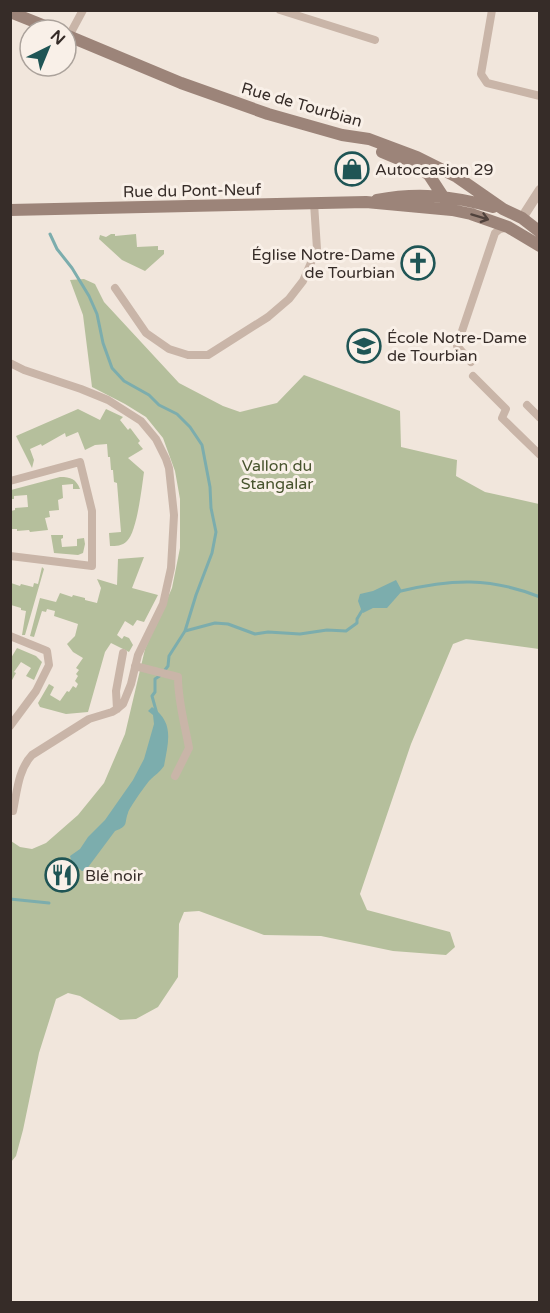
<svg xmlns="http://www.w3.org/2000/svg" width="550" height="1313" font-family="'Varela Round',sans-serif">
<rect width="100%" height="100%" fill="#f1e6dc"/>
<path fill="#b5bf9c" d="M111,234H115V236L136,234L137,247L158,246V250H164V254L145,271L122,260L99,239L100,235L106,237Z
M84,279L95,284L104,302L179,383L223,406L240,412L277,403L304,375L400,411L401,447L457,460L456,476L485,492L539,504V649L466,639L453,644L411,744L360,894L367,910L450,932L455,947L446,955L393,951L321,936L264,935L199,911L184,912L179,924L178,977L158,1007L136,1019L120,1020L80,996L68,993L56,999L39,1053L23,1130L16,1156L11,1162V841L20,847L32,849L46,843L78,815L104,783L125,734L145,649L172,588L180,548V499L175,471L163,438L146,417L125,404L92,387L83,315L70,280Z
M78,409L100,420L106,409L123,417L120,420L128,430L130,428L131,429L140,441L138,443L143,449L128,458L144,472C142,486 137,532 127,541C122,546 116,546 110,546L109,533L121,532L117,483L114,482L113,470H111L110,457H108L107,444L95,445L85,450L78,432L66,437L65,433L42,446L41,444L30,449L34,460L32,468L16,436Z
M60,477C71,477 76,479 80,489H73V484L62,485L63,498L58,500L59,510L49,511L50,517L45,518L48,530L30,532L29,530L17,531V529H11V511L15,510V508L28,507L27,495L14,496V499H11V490Z
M51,535H63V538L61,539L62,547L77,546V539L84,538L85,544L83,553L78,555L54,553Z
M144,557L132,588L158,595L144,622L137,620L133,626L125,621L117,635L122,639L124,636L129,638L133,645L129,652L111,643L105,652L88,712L66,714L40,707L38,703L49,684L54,687L50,695L60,701L67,691L69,692L73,686L76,688L78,684L75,681L78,676L76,674L79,670L76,668L83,658L73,652L67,644L75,636L78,624L54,616L55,611L47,609L46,612L42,611L34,637L30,636L40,598L56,602L60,593L72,597L73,595L85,598V600L97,603L101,588L97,579L117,585L118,559Z
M42,567L44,569L25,635H22L26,611L21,610V608L11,605V583L20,586L21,584L33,587L34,583L38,584Z
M17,648L36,656L42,662L34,680L26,676L31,668L21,662L14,672L16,673L11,682V658Z"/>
<path fill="#7cadad" d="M396,580L402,591L387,608H373L363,613L362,612L358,601L360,594L373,591Z
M152,707C175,723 168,742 164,766C160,772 155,775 150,780C147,783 129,808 128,813C124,823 129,826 115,831L86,870L82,871L72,863L70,856L80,849L88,837L105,820L133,780L144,759L154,724L153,715L148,711Z"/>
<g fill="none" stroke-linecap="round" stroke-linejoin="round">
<path stroke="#7cadad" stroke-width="3" d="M50,234L57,249L72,268L89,296L97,314L103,343L112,368L124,381L149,395L159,405L177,414L190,427L202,445L210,487L211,508L216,532L212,553L196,595L185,631L169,656L168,666L161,675L155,679V692L152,696L157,714
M401,591C451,579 490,577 540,597
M185,631L215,623L228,624L255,634L268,632L300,634L327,630L346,631L357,623V619L363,609
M10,899L49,903"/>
<path stroke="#c9b5a8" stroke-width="8" d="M280,10L375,40
M492,10L481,74L487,83L540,96
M69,36L83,10
M115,288L146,333L169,349L188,355H208L268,317L289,299L303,281L317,249L314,203
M471,362L457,346L495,233L500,229L508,227
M10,363L24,370L81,389L108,400L141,421L156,439L166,459L169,468L174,515L171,568L163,604L138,655L131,684L123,704L117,709L112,712L89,719L32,755C18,770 17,792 13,811
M473,376L506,409L502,418L540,455
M527,405L540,418
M10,481L80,462L92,511V566L10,556
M10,636L47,651L49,665L36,691L10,726
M135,666L178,677C178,702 185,725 189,748L175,776
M117,709L116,691L123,653"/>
<path stroke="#c9b5a8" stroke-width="10" d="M522,218L540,190"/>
<path stroke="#9c8479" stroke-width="12" d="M10,12L55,30
M66,35L181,83L268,114L342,135L369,139L417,157L457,177L503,209L522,218L540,232
M382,152L420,168L429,175L446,201
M377,200C418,192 453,196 493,207
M10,210L366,202L452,210L471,214L508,227L540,246"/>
</g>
<defs><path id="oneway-shaft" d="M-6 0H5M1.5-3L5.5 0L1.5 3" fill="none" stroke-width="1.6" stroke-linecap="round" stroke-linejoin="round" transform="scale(1.5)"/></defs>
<use stroke="#50423c" href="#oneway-shaft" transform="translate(480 217) rotate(17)"/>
<defs>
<g id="shop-ring" transform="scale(1.725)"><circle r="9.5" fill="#f9f0e8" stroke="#1f5555" stroke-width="1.5"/><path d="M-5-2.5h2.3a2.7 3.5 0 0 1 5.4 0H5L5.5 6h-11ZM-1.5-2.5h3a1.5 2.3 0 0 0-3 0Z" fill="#1f5555"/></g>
<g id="church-ring" transform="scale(1.725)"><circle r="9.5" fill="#f9f0e8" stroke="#1f5555" stroke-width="1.5"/><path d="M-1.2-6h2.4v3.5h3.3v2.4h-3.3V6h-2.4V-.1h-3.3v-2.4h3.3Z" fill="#1f5555"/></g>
<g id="school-ring" transform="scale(1.725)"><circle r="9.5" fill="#f9f0e8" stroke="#1f5555" stroke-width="1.5"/><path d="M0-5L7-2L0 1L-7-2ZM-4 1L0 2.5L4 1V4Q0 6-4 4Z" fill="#1f5555"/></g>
<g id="restaurant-ring" transform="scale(1.725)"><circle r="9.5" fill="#f9f0e8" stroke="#1f5555" stroke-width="1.5"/><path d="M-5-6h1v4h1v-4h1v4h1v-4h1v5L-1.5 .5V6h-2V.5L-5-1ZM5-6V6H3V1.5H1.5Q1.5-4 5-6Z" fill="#1f5555"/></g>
</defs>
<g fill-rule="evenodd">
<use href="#shop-ring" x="352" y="169"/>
<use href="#church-ring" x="418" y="263"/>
<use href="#school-ring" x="364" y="346"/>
<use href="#restaurant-ring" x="62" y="875"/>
</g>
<g text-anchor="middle" stroke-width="6" stroke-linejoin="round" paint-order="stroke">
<g font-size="16" fill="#362c28" stroke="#f9f0e8">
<text transform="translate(302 104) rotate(16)" y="6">Rue de Tourbian</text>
<text transform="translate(192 190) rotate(-1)" y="6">Rue du Pont-Neuf</text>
</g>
<g font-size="16" fill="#362c28" stroke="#f9f0e8" text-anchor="start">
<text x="375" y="175">Autoccasion 29</text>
<text x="395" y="260" text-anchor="end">Église Notre-Dame<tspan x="395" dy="18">de Tourbian</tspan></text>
<text x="387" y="343">École Notre-Dame<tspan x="387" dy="18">de Tourbian</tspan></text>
<text x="85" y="881">Blé noir</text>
</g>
<g font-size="16" fill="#47532d" stroke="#f9f0e8">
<text x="277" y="471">Vallon du<tspan x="277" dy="18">Stangalar</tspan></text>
</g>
</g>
<rect width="550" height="1313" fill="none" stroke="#362c28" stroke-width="24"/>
<g transform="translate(48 48) rotate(43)"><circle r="28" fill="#f9f0e8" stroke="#aba29b" stroke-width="1.5"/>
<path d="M0-4.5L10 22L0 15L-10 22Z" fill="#1f5555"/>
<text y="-9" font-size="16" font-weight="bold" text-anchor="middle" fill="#362c28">N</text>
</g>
</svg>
